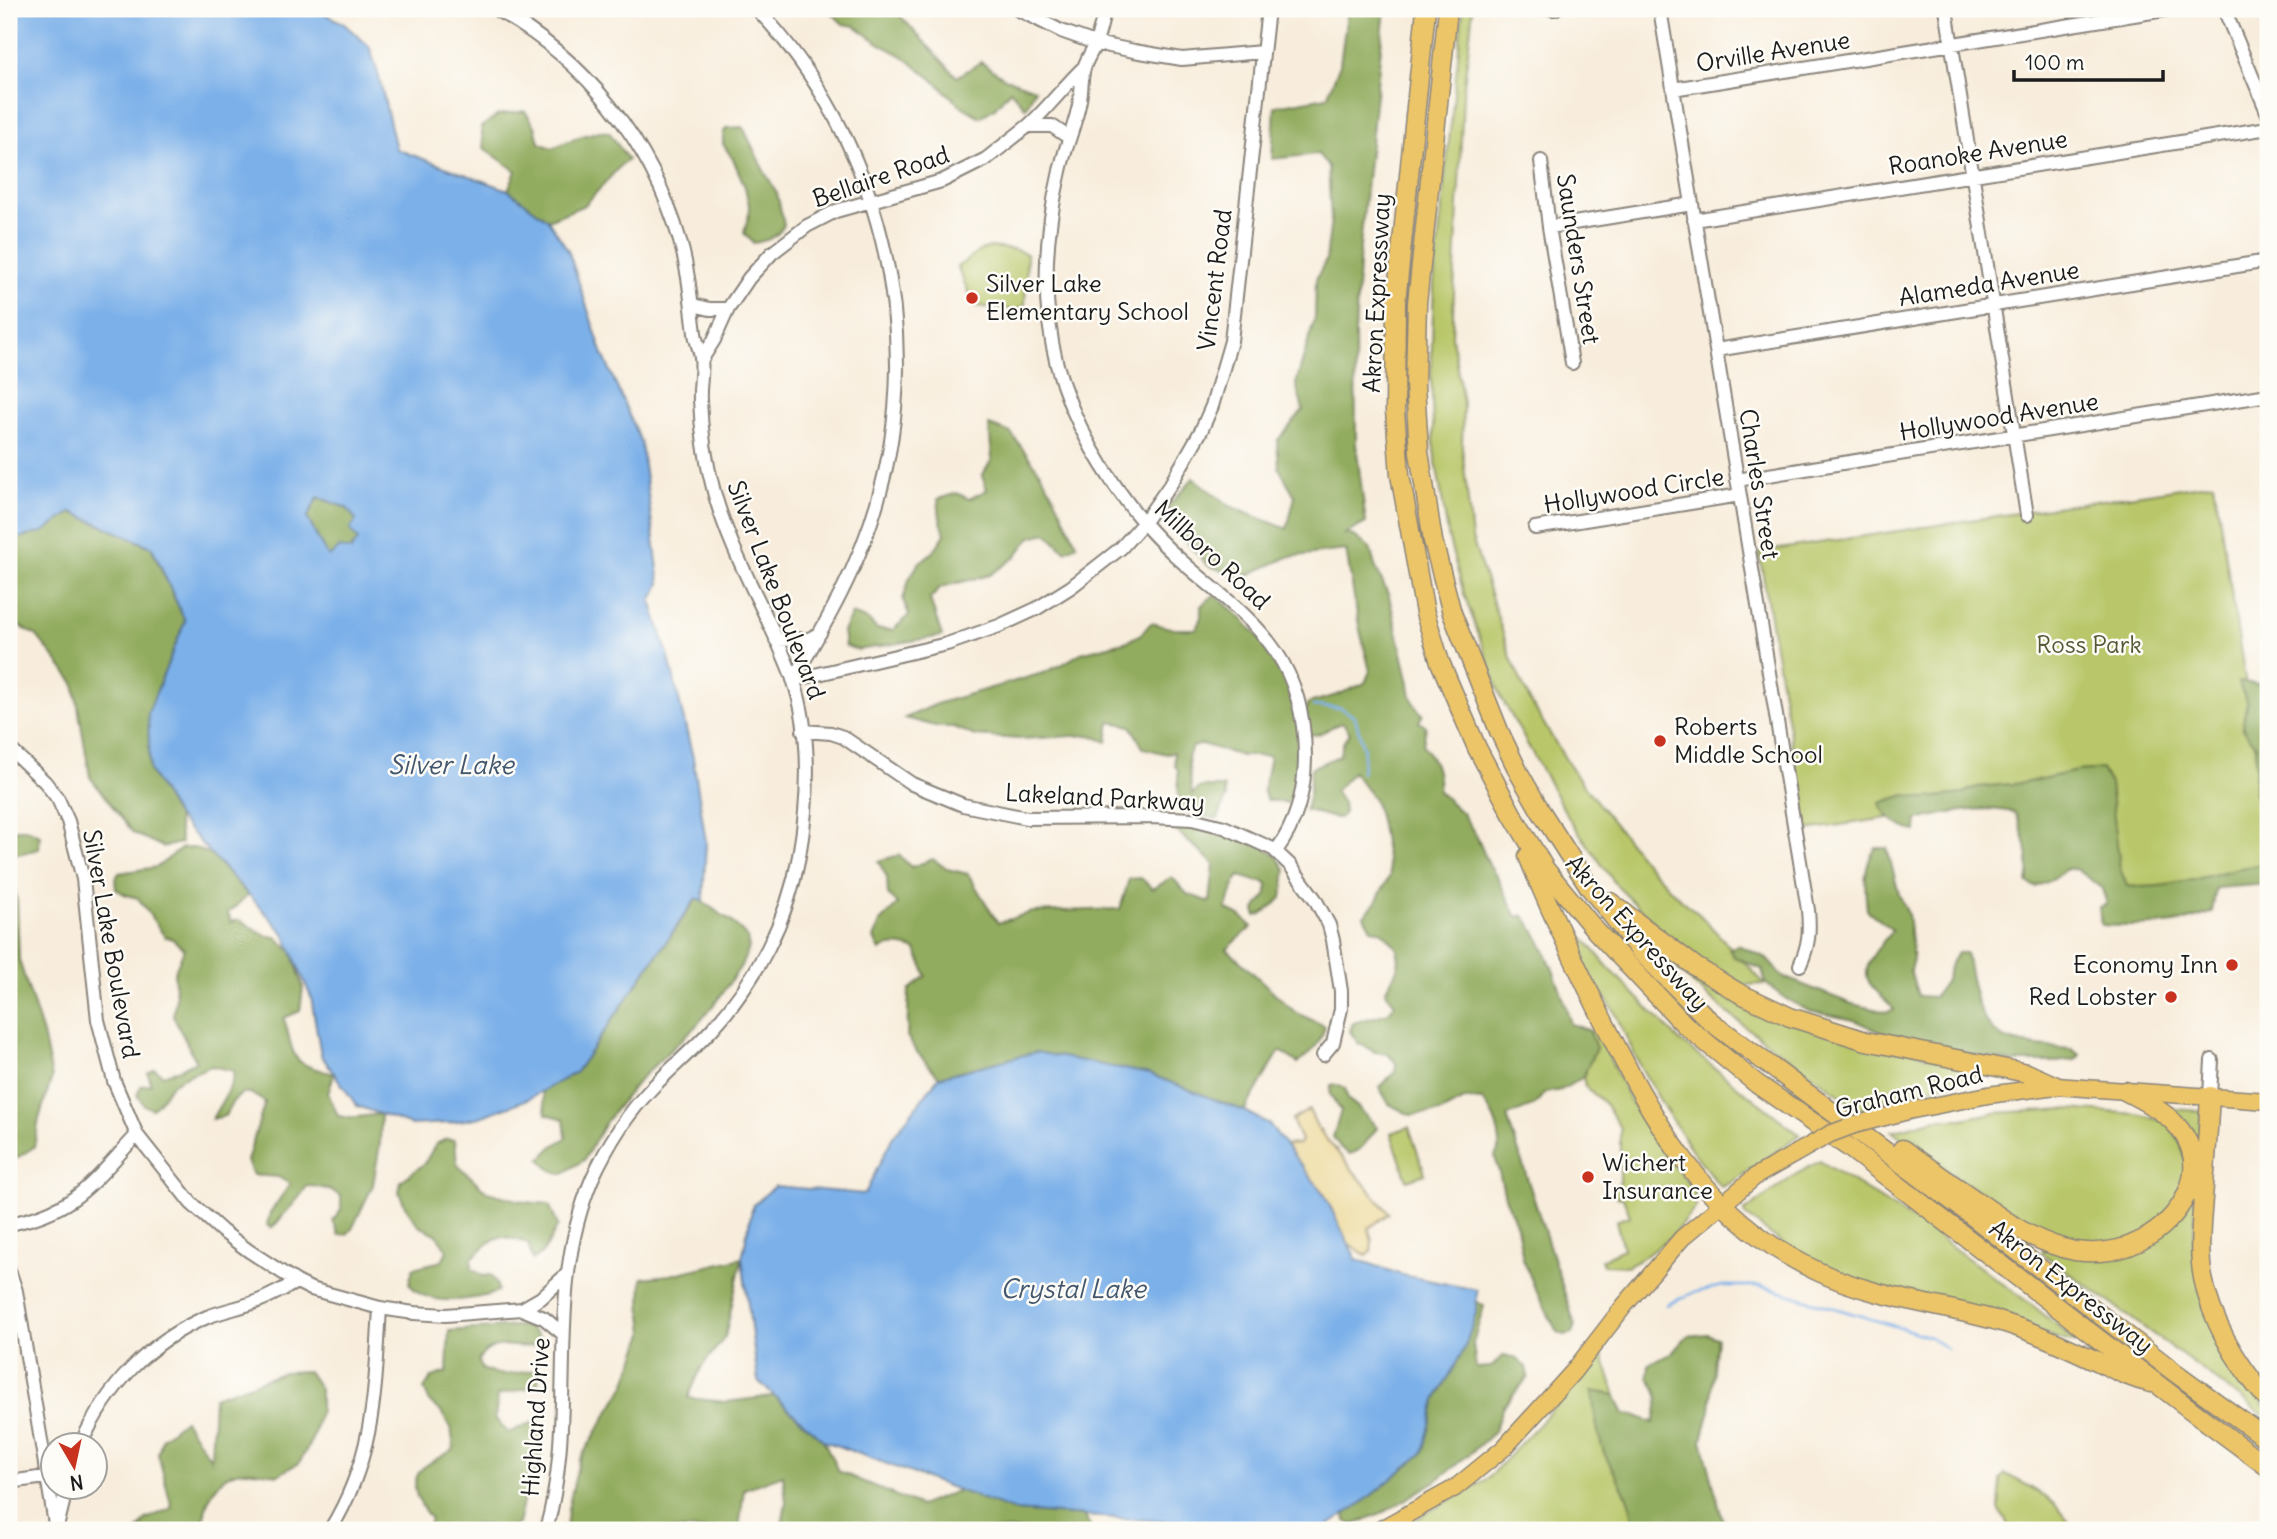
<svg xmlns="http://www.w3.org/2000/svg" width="2277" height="1539" font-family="Delius,sans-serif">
<rect width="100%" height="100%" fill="#fdfcf7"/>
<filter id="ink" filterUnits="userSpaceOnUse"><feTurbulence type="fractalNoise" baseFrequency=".0143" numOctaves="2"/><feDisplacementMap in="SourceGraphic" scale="14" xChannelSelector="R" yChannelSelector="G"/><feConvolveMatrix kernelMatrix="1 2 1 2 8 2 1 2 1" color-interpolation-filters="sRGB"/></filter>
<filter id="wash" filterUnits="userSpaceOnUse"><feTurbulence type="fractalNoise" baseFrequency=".00686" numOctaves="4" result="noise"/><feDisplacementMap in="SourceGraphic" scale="28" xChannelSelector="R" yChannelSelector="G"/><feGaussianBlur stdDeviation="1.57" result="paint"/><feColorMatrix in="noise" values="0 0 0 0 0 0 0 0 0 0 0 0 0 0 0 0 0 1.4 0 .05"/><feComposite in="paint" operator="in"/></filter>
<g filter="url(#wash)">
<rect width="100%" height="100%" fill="#f8eddc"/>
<path fill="#b9c76a" stroke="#6a7243" stroke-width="2" d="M1463,9H1473L1463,95L1452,337L1463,403L1462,447L1472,538L1511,658L1529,699L1561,752L1575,774L1648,866L1681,900L1699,914L1765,984L1743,985L1686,955L1617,886L1568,817L1501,697L1464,594L1449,540L1434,450L1431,376L1434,282Z
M991,247L1016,250L1027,254L1025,305L1018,310L975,306L957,267L981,250Z
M2214,483L2268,824V870L2119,894L2098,787L1806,830L1759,552Z
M1566,921H1570L1607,966L1680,1041L1800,1135L1732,1182L1722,1187L1718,1184L1691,1149L1665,1109L1640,1066L1613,1009L1587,974L1566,926Z
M1666,955L1721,991L1975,1071V1077L1889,1098L1859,1110C1795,1058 1720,1018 1666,955Z
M1589,1030L1599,1036L1629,1099L1659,1146L1693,1189L1696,1199V1207L1673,1235L1647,1255L1627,1266L1603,1265L1601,1260L1623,1249L1616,1221L1630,1216L1623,1198L1617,1197L1613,1189L1620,1182V1128L1606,1105L1585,1086L1583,1077L1596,1048Z
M2067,1109L2137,1114L2155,1118L2169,1124L2189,1158L2184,1196L2142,1235L2105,1246L2056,1240L2006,1211L1892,1131L1936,1119H1962L1993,1113Z
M2173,1109L2201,1111L2193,1252L2263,1404L2268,1409V1418L2042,1253L2043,1248L2127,1252L2195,1188L2171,1114Z
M1409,1127L1425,1174L1407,1180L1391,1133Z
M1820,1161L1929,1230L2036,1308L2077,1342L2075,1343L1858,1282L1798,1255L1745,1215L1744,1212L1795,1175Z
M1603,1356L1660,1530H1397L1486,1480Z
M2005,1474C2033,1488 2059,1500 2073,1530H2011L1999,1509L2001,1480Z"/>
<path fill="#92ac5e" stroke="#57643d" stroke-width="2" d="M828,9H894L957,77L981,62L1005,78L1035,89L1026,108L1010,90L995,108L980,117L960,105L931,78L901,55L880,44L855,26L843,24Z
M1344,9H1385L1360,247L1355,333L1356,444L1366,523L1345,534L1354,536L1370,548L1375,566L1389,596L1409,683C1410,695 1413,707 1423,714L1419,722L1426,726L1423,745C1435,761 1440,772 1438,791L1462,813L1477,837L1489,865L1497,877L1517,917L1523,915C1544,938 1562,993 1571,1024L1589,1030L1596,1048L1583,1077L1561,1090L1545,1093L1533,1106L1507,1116L1575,1325L1572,1333L1565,1335L1557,1332L1534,1286L1523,1259L1517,1226L1505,1197L1495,1156C1506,1141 1494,1113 1482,1100L1465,1099L1441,1112L1410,1115L1389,1104L1379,1087L1395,1072L1396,1063L1388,1054L1375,1052L1358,1043L1350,1031L1353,1023L1388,1013L1395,1004L1385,991C1396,973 1407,957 1390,940C1384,933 1381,930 1371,929L1364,916L1376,902L1390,875L1380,820L1374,799L1353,772L1335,791L1343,803L1344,813L1339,818C1327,818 1317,812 1305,810L1309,797L1311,768L1339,756L1344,741L1350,733L1343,723C1324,727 1324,739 1303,733L1301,779L1288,803L1267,800L1263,791L1270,756H1241L1202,744L1192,747L1188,757L1192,794L1201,787H1224L1226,798L1218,819C1177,812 1178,811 1178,770L1175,766L1174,752L1167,754L1143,748L1131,726L1110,722L1107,742L1090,735L1020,739L975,736L954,727H939L905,718L939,703L1043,673L1061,665L1081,653L1128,641L1141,634L1151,623L1174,629H1196L1201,617V606L1214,595C1243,616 1268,646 1286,677C1293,689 1296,705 1300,719L1308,703L1337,695L1365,683L1370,671L1359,626L1346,550L1288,557L1241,578L1207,565L1188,544L1168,507L1193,478L1230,506L1287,529L1295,496L1279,468L1277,441L1303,410L1296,384L1315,317L1316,279L1326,260L1331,219L1328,166L1318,154L1272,159L1275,106L1327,97L1340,64L1347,14Z
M525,111L535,126L539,143L552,148C570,141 590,130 609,132L628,160L622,164L585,205L548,220L508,190L516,171L484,148L481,127L498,115Z
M743,127L763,169L777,193L784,225C777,238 767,241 753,243L744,233L750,210L745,187L734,161L723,144V134L726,128Z
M989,425L1011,433L1040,472L1055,498L1077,545L1065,551L1047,533L1031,537L1015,557L990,575L941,587L930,599L942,636L858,650L845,646L843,631L852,614L868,620L877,629L893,630L909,615L903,600L909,579L919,563L934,551L945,534L940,518L938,499L957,493L969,499L987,490L982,476L992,459Z
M318,497L347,508L356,520L358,540L351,550L329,557C319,545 316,531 307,518Z
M71,512L151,547L185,621L148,713L150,771L177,817L181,843L163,847L133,833L90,777L74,683L37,636L9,620V540L43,532Z
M2238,682L2261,684L2268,688V851L2263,844L2262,816L2255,793L2256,745L2243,729V722L2247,702Z
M2102,769L2110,784L2120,868L2127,886C2163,890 2201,878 2235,869C2243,867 2254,867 2262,863C2267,860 2266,859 2268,855V884L2216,888L2212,912C2179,927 2138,927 2101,925L2099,907L2107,904L2101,887L2075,869H2066L2049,881L2035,887L2027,882C2032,861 2024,833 2015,813C1987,804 1946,813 1917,820L1916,831C1902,829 1884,817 1880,803L1905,795L1925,798L1963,794L1968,790L1977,787L2023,783L2077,771Z
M1175,822C1202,824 1257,839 1277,856C1280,860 1283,866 1286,870L1282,898L1263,914L1256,916L1255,909L1266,896L1268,885L1263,881L1259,882L1240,876L1236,880L1226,909L1242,917L1252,927L1227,949L1295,1012L1325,1026C1321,1043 1312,1052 1298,1063L1280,1051L1244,1111L1149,1074L1036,1052L939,1077L915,1050L907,1036L909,990L926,976L916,950C903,945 892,943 880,950L874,939L880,922L898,904L888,895L887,877L878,861L899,855L911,867L933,859L947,869L968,874L998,923L1032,912L1120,909L1129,879L1141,878L1153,889L1172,877L1187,894L1210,902L1214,864L1174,829Z
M9,829H27L40,835L39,849L14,855L12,875L17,903L19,960L43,1034L52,1077L39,1119L34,1147L9,1163Z
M182,848H195L210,854L248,895L228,913L231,922L239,920C253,926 260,937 276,937L292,951L303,987L300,1011L284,1018C296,1062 289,1062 334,1074L328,1093L338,1116L350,1118L381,1114L380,1144L373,1185L352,1229L347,1234L339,1235L333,1221L341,1210V1196C330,1189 319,1186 307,1186C301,1196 295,1202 288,1210C281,1216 279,1223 271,1228L267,1225L270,1213L290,1184L278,1177L253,1175L247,1161L265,1102L250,1093H243L233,1101L225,1116L212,1119C219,1105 234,1085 234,1071L211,1066L182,1078L172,1084L158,1103L152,1109L144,1105L137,1095L141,1086L151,1084L148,1073L155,1069L163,1075L180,1069L196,1061L173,1016L176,998L174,973L184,949L171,938L165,937L138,898L126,895L116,889L115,879L119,873L157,867Z
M1876,848H1887L1899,894L1908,914L1913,959L1910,970L1918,996L1934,997L1945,982L1952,961L1958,953H1966C1972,981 1976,1027 2006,1039C2021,1045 2054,1048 2071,1049L2080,1055L2075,1060L2055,1062H2013L1924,1046L1910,1038L1882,1033L1854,1020L1809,1011L1786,999L1766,984L1762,969L1734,957L1729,949L1738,945L1765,957L1783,977L1852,1004L1887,1012L1894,1010C1887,1000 1877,993 1871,985C1857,966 1882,945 1892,930L1867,910C1865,889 1862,866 1876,848Z
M697,898L731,921L747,937L749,948L741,966L717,1001L697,1025L642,1077L623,1100L605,1123L584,1160L562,1174L551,1170L540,1159L552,1147L566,1138L564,1119L546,1114L542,1091L576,1072Z
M1339,1085L1345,1088L1348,1100C1356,1104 1371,1121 1377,1128C1368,1139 1363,1151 1349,1154L1341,1148L1333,1137L1341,1111L1330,1094L1331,1086Z
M446,1139L455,1140L457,1164L487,1192L525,1202L549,1204L558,1226C550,1238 546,1254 533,1260L528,1244C496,1231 497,1236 472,1258V1269L483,1276L491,1275L497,1285L498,1292C473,1300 426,1309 409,1283L413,1268L442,1261L447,1250L436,1234L419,1226L405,1206L399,1192L401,1181L424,1164L436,1144Z
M742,1258L725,1337L701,1368L688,1398L726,1402L774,1396L824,1441L838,1471L920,1506L959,1490L1015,1511L1085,1516L1092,1530H781L786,1502L783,1475L744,1489L739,1530H566L568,1509L579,1461L625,1385L644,1333L641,1304L642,1278L670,1275Z
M1476,1301L1484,1306L1473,1343L1476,1368L1491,1367L1503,1356L1515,1358L1526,1367L1528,1378L1503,1406L1494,1432L1472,1452L1436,1481L1388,1510L1353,1525L1346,1521L1345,1514L1362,1503L1423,1453L1436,1400L1465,1347Z
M518,1326C530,1326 537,1332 542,1343C519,1354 497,1333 478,1360L482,1369C504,1380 517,1371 539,1370L538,1386L498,1395L495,1418L508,1433L531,1423L542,1424V1451L538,1470L523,1502L518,1524L509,1529L477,1524L462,1530H427L431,1519C420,1505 408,1488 420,1471C424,1464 446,1455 454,1449L451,1428L441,1412L430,1403L424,1389L432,1377L447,1372L449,1331Z
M1708,1334L1717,1338L1710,1410L1702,1440L1725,1530H1633C1635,1501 1617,1480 1605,1455C1597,1436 1594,1412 1592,1391L1615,1395L1624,1414L1634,1415L1654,1423C1658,1404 1662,1392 1648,1377L1649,1364L1671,1354L1687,1336Z
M308,1371L320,1389V1411L313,1437L300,1462L278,1475C267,1472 244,1469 233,1473C213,1481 201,1511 205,1530H138L146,1519L172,1508L158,1454L162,1438L184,1420L211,1459L214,1397L285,1372Z"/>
<path fill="#eeda9e" stroke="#857b5d" stroke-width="2" d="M1309,1110L1319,1131L1321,1130L1323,1135L1389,1213L1369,1228L1372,1242L1371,1252L1367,1256L1348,1243L1324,1194L1285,1145L1299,1144L1301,1140L1292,1120Z"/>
<path fill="#7cb0e9" stroke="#4c6682" stroke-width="2" fill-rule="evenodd" d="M9,9H315L343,23L369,46L378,73L396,149L508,190L548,220L568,250L602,352L641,443L660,584L651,601L669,658L693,758L706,842L703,902L696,898L576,1072L528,1099L480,1117L449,1123L411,1125L357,1106L321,1055L311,997L284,933L177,817L150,771L148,713L185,621L152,547L72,512L43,532L9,540ZM318,497L347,508L356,520L350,530L358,540L351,550L339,548L329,557C319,545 315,531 307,518Z
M1036,1052L1149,1074L1244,1111L1269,1124L1324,1194L1356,1259L1402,1275L1477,1290L1476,1313L1465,1347L1436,1400L1423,1453L1362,1503L1321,1530H1222L1173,1522L1015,1511L824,1441L758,1381L742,1258L753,1205L775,1186L865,1194L892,1138L939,1077Z"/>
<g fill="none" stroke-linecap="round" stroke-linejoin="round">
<path stroke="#7cb0e9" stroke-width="2.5" d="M1313,706L1341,708L1355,717L1364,750L1362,773
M1666,1305L1693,1293L1722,1286H1761L1911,1331L1930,1337L1947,1349"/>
</g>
</g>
<g filter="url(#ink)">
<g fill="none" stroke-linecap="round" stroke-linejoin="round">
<g stroke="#8a847c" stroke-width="16">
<path id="minor" d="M495,9C585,58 652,143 680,241C689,272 691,302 695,333C696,342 700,349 701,358C703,371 699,386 700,400C701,431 706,462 714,492C732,558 770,616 793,679C812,733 809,800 799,856C788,919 756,981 713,1028C694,1049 672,1067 652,1088C627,1114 607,1146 592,1179C543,1296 579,1413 546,1530
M757,9C879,137 928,332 877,503C859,566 826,623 793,680
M1017,9L1061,31L1095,43L1134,51L1182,59L1262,52
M1105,9C1102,20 1100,33 1095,44C1092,52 1086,60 1084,68C1081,78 1082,90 1080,100C1076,124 1065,147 1060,171C1045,234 1041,302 1057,365C1072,422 1106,478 1143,522C1214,606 1304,624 1305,756C1305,790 1296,824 1276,851
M1552,9H1555
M1660,9L1808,910C1810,931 1809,945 1800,965
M1946,9L2027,515
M2224,9L2268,114
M1673,89L2171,9
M1028,126C1048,108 1064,86 1084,67
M1541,161L1549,227L1572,363
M1694,220L2268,128
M1549,227L1692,204
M693,305L710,309H728
M1716,350L2268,261
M702,359L714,340L728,309L749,278L772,253L807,226L836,211L942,181L986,159L1028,126H1052L1068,137
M1737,480L2268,395
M1535,528L1740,495
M776,640L809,639L820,633
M793,680L947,644L999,626L1036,609L1071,587L1121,548L1144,522L1172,482L1201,431L1212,406L1231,341L1268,9
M803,731L831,733L843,737L912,784L963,805L1027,818L1152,817L1192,819L1224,827L1273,849L1290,865L1315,899L1329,925L1333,940L1341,991V1009L1333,1043L1323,1055
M9,748L45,782L58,799L68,821L83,879L98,1020L114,1081L137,1135L191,1203L222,1231L249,1251L297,1282L311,1289L380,1308L414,1313L446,1315L522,1309L544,1318L562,1333
M2210,1096L2212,1060
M9,1224C77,1211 92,1182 137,1135
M9,1270L16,1291L56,1530
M522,1309L541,1298L566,1275
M81,1444C106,1388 149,1341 207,1317C225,1310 245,1307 263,1299C274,1294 285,1288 297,1282
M9,1482L46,1477
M57,1527L67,1486
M330,1530C375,1457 375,1390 380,1308"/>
</g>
<g stroke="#8a847c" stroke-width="19">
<path id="major" d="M1908,1111L1988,1095L2056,1086L2268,1101
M1379,1530L1455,1488L1504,1448L1573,1372L1624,1306L1682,1238L1756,1176L1793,1155"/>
</g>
<g stroke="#8a847c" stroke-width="21">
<path id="highway" d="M1426,9L1396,302L1395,411L1400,475L1425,613L1440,662L1477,748L1512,814L1545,869L1596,931L1685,1025L1757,1084L1847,1146L2195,1413L2268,1467
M1448,9L1417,303L1415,385L1419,452L1433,541L1452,613L1499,731L1519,773L1540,810L1590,888L1641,952L1710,1021L1967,1212L2177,1374L2268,1440
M1528,856C1549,909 1573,959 1598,1010C1651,1117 1703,1218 1817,1271C1876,1299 1942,1304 2005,1323C2037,1333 2067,1347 2097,1361C2115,1370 2131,1379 2151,1383
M1610,902L1696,967L1739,993L1790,1017L1866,1041L2027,1073L2056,1086
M2210,1096C2208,1130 2206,1164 2203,1198C2201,1225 2198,1252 2203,1278C2212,1324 2238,1365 2268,1400
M1902,1149C1927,1166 1952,1184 1977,1201C2007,1222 2037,1244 2075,1251C2098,1254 2122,1251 2142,1240C2179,1221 2209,1174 2184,1135C2171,1114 2146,1102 2125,1091"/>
</g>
<use href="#minor" stroke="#fff" stroke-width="12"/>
<use href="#major" stroke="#edc569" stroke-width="16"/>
<use href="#highway" stroke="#edc569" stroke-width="18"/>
<g stroke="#8a847c" stroke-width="19" stroke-linecap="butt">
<path id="major-bridge" d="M1793,1155L1830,1134L1854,1125L1908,1111"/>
</g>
<use href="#major-bridge" stroke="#edc569" stroke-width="16"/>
</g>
</g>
<g fill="#c8321e" stroke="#fdfcf7" stroke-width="2.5">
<circle cx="972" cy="298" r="7"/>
<circle cx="1660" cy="741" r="7"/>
<circle cx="2232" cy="965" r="7"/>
<circle cx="2171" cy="997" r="7"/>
<circle cx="1588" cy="1177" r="7"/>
</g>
<g text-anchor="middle" stroke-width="5" stroke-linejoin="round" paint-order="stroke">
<g font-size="24" fill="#1c1c1c" stroke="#fdfcf7">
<text transform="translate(1773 52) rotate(-9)" y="8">Orville Avenue</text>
<text transform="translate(1978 153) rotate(-9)" y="8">Roanoke Avenue</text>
<text transform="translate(881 177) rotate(-19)" y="8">Bellaire Road</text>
<text transform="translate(1578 259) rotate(81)" y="8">Saunders Street</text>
<text transform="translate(1215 280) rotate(-83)" y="8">Vincent Road</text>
<text transform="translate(1989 284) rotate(-9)" y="8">Alameda Avenue</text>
<text transform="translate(1377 293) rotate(-87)" y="8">Akron Expressway</text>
<text transform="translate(1999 417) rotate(-9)" y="8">Hollywood Avenue</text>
<text transform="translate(1759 484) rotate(81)" y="8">Charles Street</text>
<text transform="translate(1634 491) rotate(-9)" y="8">Hollywood Circle</text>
<text transform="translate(1212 555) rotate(43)" y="8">Millboro Road</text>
<text transform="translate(776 590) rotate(69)" y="8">Silver Lake Boulevard</text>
<text transform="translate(1105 798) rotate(3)" y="8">Lakeland Parkway</text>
<text transform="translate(1637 933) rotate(48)" y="8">Akron Expressway</text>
<text transform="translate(111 944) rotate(80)" y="8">Silver Lake Boulevard</text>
<text transform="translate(1909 1092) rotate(-14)" y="8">Graham Road</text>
<text transform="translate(2071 1287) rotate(38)" y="8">Akron Expressway</text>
<text transform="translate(536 1417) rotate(-86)" y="8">Highland Drive</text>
</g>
<g font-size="24" fill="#1c1c1c" stroke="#fdfcf7" text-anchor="start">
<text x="986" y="292">Silver Lake<tspan x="986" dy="28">Elementary School</tspan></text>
<text x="1674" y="735">Roberts<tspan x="1674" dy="28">Middle School</tspan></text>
<text x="2218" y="973" text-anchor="end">Economy Inn</text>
<text x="2157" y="1005" text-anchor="end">Red Lobster</text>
<text x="1602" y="1171">Wichert<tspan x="1602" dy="28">Insurance</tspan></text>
</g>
<g font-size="24" fill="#535837" stroke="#fdfcf7">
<text x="2089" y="653">Ross Park</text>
</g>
<g font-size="26" font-style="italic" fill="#42576e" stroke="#fdfcf7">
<text x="451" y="774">Silver Lake</text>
<text x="1073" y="1298">Crystal Lake</text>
</g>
</g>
<rect width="2277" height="1539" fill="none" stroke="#fdfcf7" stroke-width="35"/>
<g transform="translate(74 1466) rotate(171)"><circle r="33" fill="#fdfcf7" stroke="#a3a29f" stroke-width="2"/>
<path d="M0-5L12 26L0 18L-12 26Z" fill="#c8321e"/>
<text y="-10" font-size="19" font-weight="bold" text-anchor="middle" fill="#1c1c1c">N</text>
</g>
<path d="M2014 70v10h149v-10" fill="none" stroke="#1c1c1c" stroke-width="3.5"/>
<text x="2025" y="70" font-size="21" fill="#1c1c1c" stroke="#fdfcf7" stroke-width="5" paint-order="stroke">100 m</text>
</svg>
